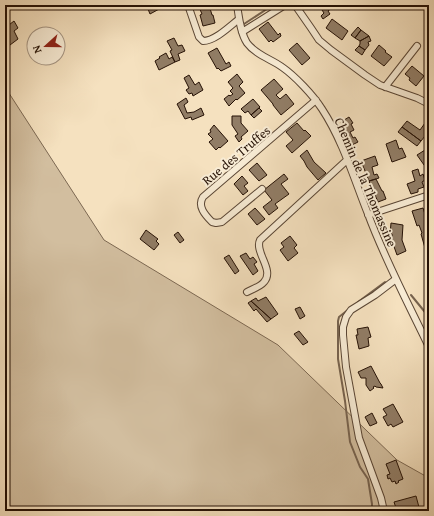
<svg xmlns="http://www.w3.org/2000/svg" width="434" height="516" font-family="'Gentium Book Plus',serif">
<rect width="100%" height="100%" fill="#f5e1bf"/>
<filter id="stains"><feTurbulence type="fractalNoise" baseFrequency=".005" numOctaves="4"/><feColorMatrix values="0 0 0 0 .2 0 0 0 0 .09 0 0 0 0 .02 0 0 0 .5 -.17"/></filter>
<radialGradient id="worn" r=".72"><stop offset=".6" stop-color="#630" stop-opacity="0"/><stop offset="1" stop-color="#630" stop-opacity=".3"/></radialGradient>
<path fill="#d2be9f" stroke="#7c6852" d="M5,87L104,240L278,345L397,460L429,478V511H5Z"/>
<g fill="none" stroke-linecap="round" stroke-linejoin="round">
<path stroke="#77634f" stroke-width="2" d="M244,24L273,5
M411,295L429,317
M358,302L385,282
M349,309L339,317L338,321V359L345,401L350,442L360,467L368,479L372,504V511"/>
</g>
<path fill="#917d66" stroke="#251105" d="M148,5H159L161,8L150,14L148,9L150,8Z
M198,5H209L212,15H213L215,23L203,26L200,15L202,14Z
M313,5H332L333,7L328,11L330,14L323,19L321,16L324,13L320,7L317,9Z
M332,19L348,31L342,40L326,28Z
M14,21L18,28L14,31L18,39L10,45L7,41L8,40L5,35V28Z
M268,22L278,35L280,33L281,36L273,42L271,40L269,42L259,29Z
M358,27L361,30L355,38L351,35Z
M361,30L369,36L360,41L355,38Z
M369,36L371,41L368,42L369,45L365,50L359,46L360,44V41Z
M174,38L178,46L182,45L185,51L178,54L180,60L175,62L170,51L172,50L167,41Z
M297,43L310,58L302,65L289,50Z
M379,45L386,51L385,52L392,57L384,66L371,56Z
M359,46L365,50L362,55L355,50Z
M217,48L226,64L229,62L231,66L221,71L218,68L217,69L208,53Z
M166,53L169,59L172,57L175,62L159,70L155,61L160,58L159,57Z
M412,66L424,76L416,86L409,80L410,78L405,74Z
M237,74L243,82L239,86L245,93L237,100L236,99L229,106L224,99L229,95L230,96L233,94L230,91L233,88L228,82Z
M189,75L195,85L199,82L203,90L193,96L192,93L189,94L186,90L189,88L184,78Z
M274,79L283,89L276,95L280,99L286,94L294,104L281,115L273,105V104L261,90Z
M186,98L188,102L184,105L187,113L194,112L201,108L204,115L192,120L191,117L185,119L177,104Z
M253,99L260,107L251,115L248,111L245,113L241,109Z
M259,108L262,111L254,118L251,115Z
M232,116H241V123L248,131L241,137L242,139L239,142L235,136L238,134L232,125Z
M349,117L353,123L351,124L354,130L350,132L353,138L355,137L358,142L350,146L344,135L343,136L340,130L344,128L341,122Z
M407,121L420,130L425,123L429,126V131L421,141L402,127Z
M297,123L304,131L305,130L311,136L292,153L286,146L293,140L286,132Z
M214,125L228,141L220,148L219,147L216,150L209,142L213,139L208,134L211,132L210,130Z
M402,127L421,141L417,146L398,132Z
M396,140L399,149L402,148L406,157L392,162L386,144Z
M307,150L314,162L326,173L318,180L307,167L304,161L300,156Z
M425,150L429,157V172L417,155Z
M375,156L378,165L372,167L374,175L377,174L379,178L369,181L361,161Z
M257,163L267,175L259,181L249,170Z
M418,169L420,176L423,174L425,180L422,182L424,187L418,189V192L411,194L407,184L415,181L412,171Z
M284,174L288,179L281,184L289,194L275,204L278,208L269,215L263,207L272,200L264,190Z
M242,176L248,183L244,186L248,191L243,195L234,184Z
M376,179L382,191H383L386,199L378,202L375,195H374L369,181Z
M255,208L265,219L257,225L248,214Z
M423,208L429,227V246L425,248L421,234L422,233L419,225L417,226L412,211Z
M391,223L403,225L402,240L406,251L397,255L392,241V234H390Z
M146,230L158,239L156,241L159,244L154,250L140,239Z
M178,232L184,240L180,243L174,235Z
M290,236L297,245L294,248L298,253L288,261L280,250L284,247L281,243Z
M246,253L250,259L253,257L257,262L254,264L258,271L253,275L240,256Z
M229,255L239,271L235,274L224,258Z
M266,297L278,314L271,319L251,301L256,298L258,301Z
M251,301L271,319L267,322L256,309L254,311L248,303Z
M300,307L305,316L300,319L295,309Z
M368,327L371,337L368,338L369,346L359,349L356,335H358L357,329Z
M299,331L308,342L303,345L294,334Z
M371,366L380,383L381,384L383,388L376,387L375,386L373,387L374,388L370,391L366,385V378H361L358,372Z
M393,404L403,422L393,427L391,424L388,426L383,417L387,415L383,409Z
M372,413L377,423L370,426L365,417Z
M396,460L403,479L398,481L399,482L396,484L395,481L392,482L390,478L388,479L387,475L390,474L386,464Z
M416,496L420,511L396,508L394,502Z"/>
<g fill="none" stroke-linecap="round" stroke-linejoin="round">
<g stroke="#594534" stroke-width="8">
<path id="street" d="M188,5L199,37L203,41C215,41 230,26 239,19
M237,5C239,17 240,32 247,43C256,55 271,59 282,67C295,76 313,95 322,109C343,141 354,179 368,214C385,260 408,303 429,347
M295,5L311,28L319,40L331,50L365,75L380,85L417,98L429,104
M242,32L285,5
M385,87L417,46
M262,189L222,222L216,223L212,222C205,215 197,206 203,197L316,100
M368,215L429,195
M247,292C252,289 260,287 264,282C275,270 254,252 260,240L347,160
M384,511L381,498L359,438L346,367L343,335V327L346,317L351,310L375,295L396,279"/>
</g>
<use href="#street" stroke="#f8ecd5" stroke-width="6"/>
</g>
<g text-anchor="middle" stroke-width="4" stroke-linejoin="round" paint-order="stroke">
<g font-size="13" fill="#251105" stroke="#f8ecd5">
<text transform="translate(236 155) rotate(-40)" y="5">Rue des Truffes</text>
<text transform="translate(366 182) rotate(67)" y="5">Chemin de la Thomassine</text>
</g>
</g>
<rect width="434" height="516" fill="none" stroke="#f5e1bf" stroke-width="20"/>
<rect x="6" y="6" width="422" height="504" fill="none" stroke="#251105" stroke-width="2"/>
<rect x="10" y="10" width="414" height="496" fill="none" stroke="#251105"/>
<g transform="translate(46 46) rotate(249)"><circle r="19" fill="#f8ecd5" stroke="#a49482"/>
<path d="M0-3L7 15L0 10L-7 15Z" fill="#8f2418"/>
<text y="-6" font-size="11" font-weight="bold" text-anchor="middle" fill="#251105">N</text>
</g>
<rect width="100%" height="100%" filter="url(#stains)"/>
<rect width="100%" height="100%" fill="url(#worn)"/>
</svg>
